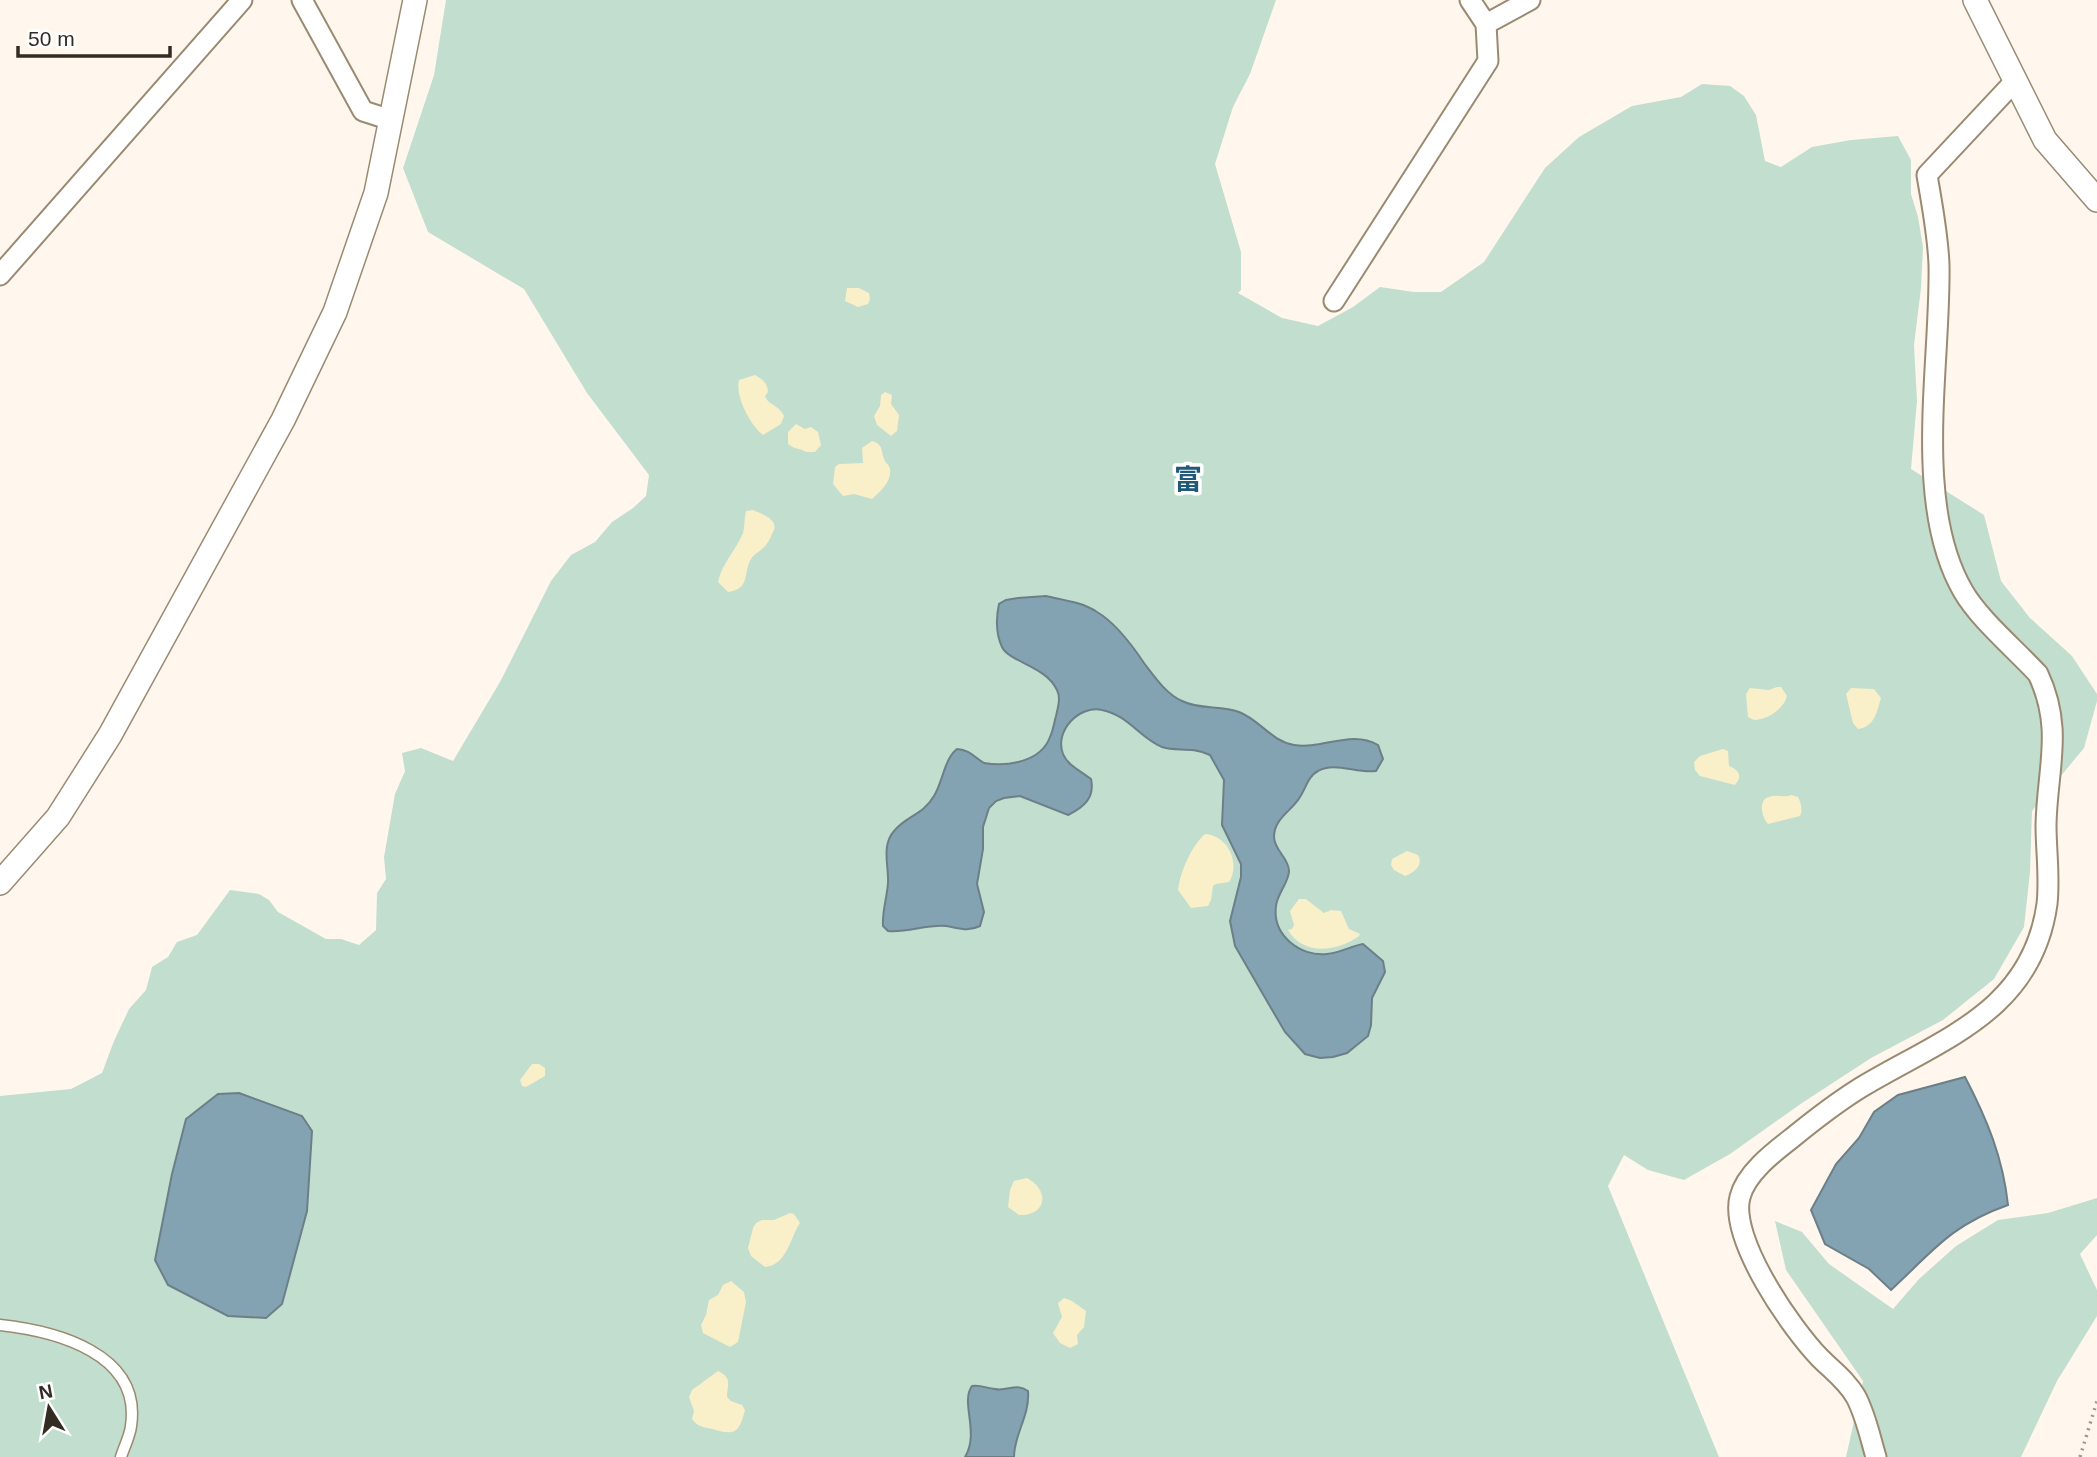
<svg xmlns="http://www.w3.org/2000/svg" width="2097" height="1457" font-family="Arial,'Noto Sans JP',sans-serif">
<rect width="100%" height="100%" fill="#fff7ed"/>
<path fill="#c2decf" d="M446,0H1276L1250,74L1233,107L1215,164L1241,252V290L1238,293L1282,318L1318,326L1353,307L1380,287L1414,292H1441L1484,262L1545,168L1579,137L1632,106L1681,97L1702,84L1730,86L1744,96L1756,115L1765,161L1781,167L1812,147L1851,140L1898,136L1911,160V194L1918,217L1923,247L1921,288L1914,345L1917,401L1911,469L1984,515L2001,581L2030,618L2072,656L2097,694V701L2084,748L2032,811L2030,872L2024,927L1994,979L1943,1020L1871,1058L1802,1103L1730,1154L1684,1180L1648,1170L1624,1155L1608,1186L1719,1457H0V1096L71,1089L102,1073L114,1041L129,1009L146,990L152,967L168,957L177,942L197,935L230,890L259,894L269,900L278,912L326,939H341L359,945L376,930L377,893L386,879L384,857L395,794L405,771L402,753L421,748L453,761L500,682L551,581L571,555L595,542L612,522L633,508L646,496L649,475L587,393L524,289L428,232L403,168L434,75Z
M2097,1198V1235L2080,1254L2097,1290V1316L2057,1381L2021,1457H1846L1863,1381L1786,1270L1775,1221L1802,1232L1829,1264L1893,1309L1919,1279L1956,1246L1998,1220L2048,1213Z"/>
<path fill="#f9efc9" d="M847,288H859L869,293L870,299L868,304L858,307L845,301Z
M755,375C763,380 767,382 768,392L765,396C768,405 779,405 784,416L781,424L763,435C750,425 735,396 739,380Z
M885,392L892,395L891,404L899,415L897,431L891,436L877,425L874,416L880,406L881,395Z
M796,424L805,429L811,427L818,432L821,445L815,452H806C800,448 793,449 788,444V432Z
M872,441C883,444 881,450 884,459C887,466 888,462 890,469C892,481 880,492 872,499L854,494L843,496L833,484L835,467L839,464L863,463L862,448Z
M753,510C764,515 781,520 772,534C770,539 767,545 763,548C759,552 754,554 751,559C743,572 751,589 728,592L718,582C721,565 736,550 743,533C745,526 744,518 746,511Z
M1777,687H1781L1787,696C1784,709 1767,720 1754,720L1748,717L1746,694L1750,688L1769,690Z
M1851,688L1874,689L1881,698C1877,711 1875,727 1858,729L1853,723L1846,694Z
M1723,749L1728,751L1729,766C1739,770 1743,776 1735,785L1700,776L1695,770L1694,762L1700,756Z
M1791,795L1798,797C1801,802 1803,811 1800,816L1768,824C1761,816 1757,797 1773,796C1780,795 1783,798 1791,795Z
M1205,834C1228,835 1241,864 1229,882L1216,884L1213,886L1211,900L1208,906L1191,908L1178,890C1180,873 1191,846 1205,834Z
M1407,851L1418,855C1424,865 1414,873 1405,876L1394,870L1391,865L1392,859Z
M1299,899H1306L1324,913L1331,910L1341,911L1349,929L1360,934L1359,936C1337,952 1303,956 1288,930L1292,929L1294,925L1290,911Z
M532,1064H539L545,1068V1076L526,1087L522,1086L520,1080Z
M1027,1178C1050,1190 1047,1216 1019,1215L1008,1207L1010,1190L1014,1181Z
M790,1213L794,1214L800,1223C790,1238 787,1265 765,1267L751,1256L748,1248L753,1228L756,1223L762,1220H774Z
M731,1281L744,1292L746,1302L738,1342L730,1347L703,1333L701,1325L706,1315L709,1300L718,1295L723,1285Z
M1064,1298L1072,1301L1086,1311L1084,1327L1077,1335L1078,1344L1070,1348L1060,1343L1053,1333L1062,1317L1058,1303Z
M718,1371C733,1378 727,1385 727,1397L731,1401L742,1405L745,1410C739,1435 733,1435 712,1429C703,1427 698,1427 692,1419L694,1411L689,1397L692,1390Z"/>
<path fill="#84a3b2" stroke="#6c7f87" stroke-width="2" d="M1046,596C1063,600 1082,602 1097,612C1116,623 1132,645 1144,663C1154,676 1166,694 1182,701C1200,710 1221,705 1239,712C1260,720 1271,741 1294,745C1322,750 1351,729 1378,745L1383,759L1376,771C1357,774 1335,761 1318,771C1308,776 1306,788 1300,797C1292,811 1274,818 1274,837C1274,850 1289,858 1289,871C1289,882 1277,894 1276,906C1272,935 1300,957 1327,954C1340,953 1351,946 1363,944L1383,961L1385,972L1372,998L1371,1025L1368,1036L1347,1053L1333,1057L1320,1058L1305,1054L1285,1032L1235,946L1230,921L1241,877V864L1222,825L1224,780L1210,755C1190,746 1177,752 1162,747C1140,738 1128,715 1102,710C1079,705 1054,731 1063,754C1068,766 1081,771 1091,779C1095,798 1084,807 1068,815L1020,796L1004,798L996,801L989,808L983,827V849L977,884L984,912L980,926C968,932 959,928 946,926C927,924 907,933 888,931L883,926C882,911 887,898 888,883C889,866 881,846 894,831C906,816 923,815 934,796C943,782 944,759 957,749C970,750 974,757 984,763C1007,767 1041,762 1050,737C1053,731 1054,723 1056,716C1058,707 1061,698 1057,690C1046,666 1009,662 1002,647C996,634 996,618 999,604L1006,600L1018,598Z
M1965,1077C1987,1119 2003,1158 2008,1205C1951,1225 1933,1251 1891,1290L1869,1269L1825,1244L1811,1210L1836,1164L1859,1138L1874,1112L1898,1095Z
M239,1093L302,1116L312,1131L307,1211L282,1304L266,1318L228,1316L168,1285L155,1260L172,1174L186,1119L218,1094Z
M972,1386C981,1385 986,1388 995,1389C1007,1392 1016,1382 1028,1391C1030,1416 1014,1434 1014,1457H965C980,1433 960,1402 972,1386Z"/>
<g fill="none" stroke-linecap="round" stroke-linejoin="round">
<g stroke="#9a8a71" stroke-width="13">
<path id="service" d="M0,1325C55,1331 142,1353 131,1426C130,1436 124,1447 121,1457"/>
</g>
<g stroke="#9a8a71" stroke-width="23">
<path id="minor" d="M302,0L363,111L391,120
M1470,0L1486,24L1530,0
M0,275L242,0
M1334,301L1488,61L1486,24
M1876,1457C1870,1437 1866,1416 1856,1397C1847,1381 1833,1371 1820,1358C1791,1328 1729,1239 1740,1197C1746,1173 1774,1152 1792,1138C1814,1120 1836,1103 1860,1088C1941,1039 2032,1012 2047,904C2050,877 2046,851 2046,825C2047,769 2064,729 2038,674C2015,649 1979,619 1963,591C1912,503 1941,363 1939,265C1938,235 1932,205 1927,175L2015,81"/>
</g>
<g stroke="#9a8a71" stroke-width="26">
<path id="tertiary" d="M1975,0L2045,140L2097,200
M0,883L58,817L110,735L283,420L335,312L376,193L415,0"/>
</g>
<path stroke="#9f978d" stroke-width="3.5" stroke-dasharray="2 5" stroke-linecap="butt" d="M2080,1457L2097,1401"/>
<use href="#service" stroke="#fff" stroke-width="10"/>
<use href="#minor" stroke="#fff" stroke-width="19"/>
<use href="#tertiary" stroke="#fff" stroke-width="23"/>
</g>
<g text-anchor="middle" stroke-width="7" stroke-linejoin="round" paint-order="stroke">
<g font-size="28" font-weight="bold" fill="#205a7b" stroke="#fff">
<text x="1188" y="489">富</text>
</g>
</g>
<g transform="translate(49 1408) rotate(349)" stroke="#ffffff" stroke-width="5" paint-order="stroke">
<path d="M0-5L12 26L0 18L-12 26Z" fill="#332c22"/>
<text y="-10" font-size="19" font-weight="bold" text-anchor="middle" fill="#332c22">N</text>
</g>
<path d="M18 46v10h152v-10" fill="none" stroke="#332c22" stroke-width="3.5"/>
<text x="28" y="46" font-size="21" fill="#332c22" stroke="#ffffff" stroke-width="5" paint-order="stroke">50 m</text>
</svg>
